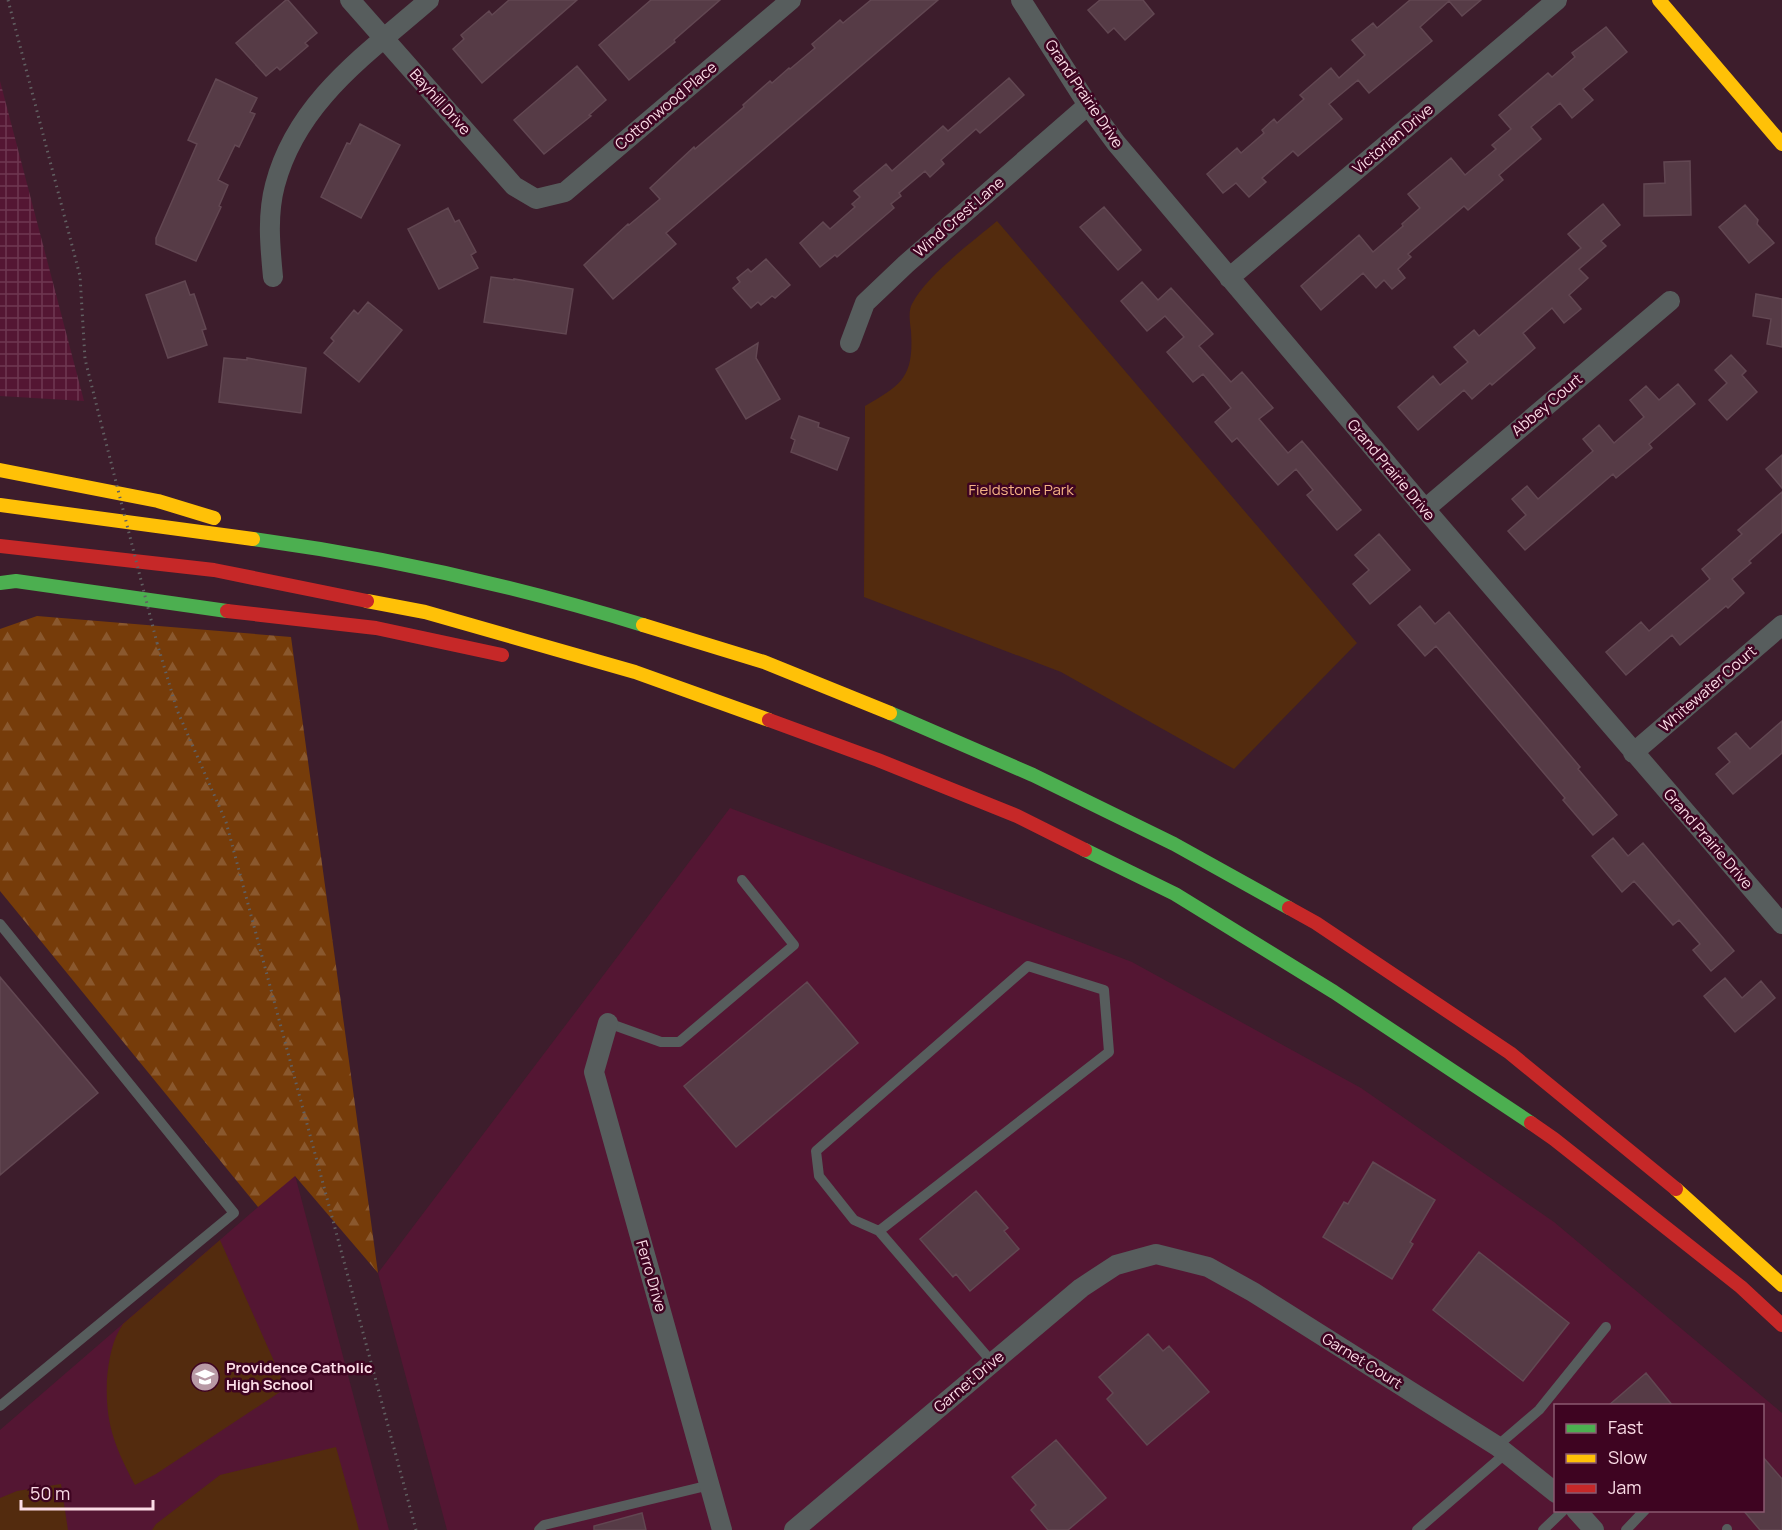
<svg xmlns="http://www.w3.org/2000/svg" width="1782" height="1530" font-family="Manrope,sans-serif">
<defs>
<pattern id="industrial-grid" width="8" height="8" patternUnits="userSpaceOnUse" patternTransform="scale(1.5)"><rect width="8" height="8" fill="#541633"/><path d="M0 4h8M4 0v8" fill="none" stroke="#6e3751"/></pattern>
<pattern id="forest-firs" width="22" height="20" patternUnits="userSpaceOnUse" patternTransform="scale(1.5)"><rect width="22" height="20" fill="#763c0a"/><path d="M5 1l3.5 6h-7zM16 11l3.5 6h-7z" fill="#8a582e"/></pattern>
</defs>
<rect width="100%" height="100%" fill="#3d1d2c"/>
<path fill="#541633" fill-rule="evenodd" d="M730,808L1132,962L1361,1088L1554,1222L1782,1413V1530H447L378,1273ZM1556,1406H1762V1510H1556Z
M295,1175L389,1530H0V1430Z"/>
<path fill="url(#industrial-grid)" d="M0,81L84,401L0,396Z"/>
<path fill="url(#forest-firs)" d="M37,616L291,637L378,1273L295,1176L258,1207L0,891V629Z"/>
<path fill="#532b0e" d="M997,221L1357,643L1234,769L1061,672L864,597L865,406C902,385 914,377 911,331C910,323 908,311 912,304C926,276 972,242 997,221Z
M220,1240L286,1388L156,1474L135,1485C114,1445 105,1423 107,1378C109,1359 112,1340 123,1324Z
M336,1447L359,1530H152L156,1524L220,1475Z
M61,1484L68,1530H0V1498L17,1491Z"/>
<path fill="#563b46" stroke="#624752" stroke-width="1.5" d="M286,0H288L317,33L305,43L308,46L280,70L277,67L266,76L236,43Z
M509,0H577L482,83L453,49L464,39L461,35L489,11L492,15Z
M651,0H720L674,40L675,42L629,80L599,45Z
M871,0H938L666,233L676,244L613,299L584,265L628,224L629,225L660,199L650,188L694,147L695,149L744,107L743,105L770,81L772,83L789,68L790,69L815,48L812,44L840,20L843,23Z
M1100,0H1143L1154,14L1125,40L1114,28L1108,33L1088,10Z
M1410,0H1481L1462,16L1449,1L1420,27L1432,41L1369,93L1358,80L1329,104L1342,119L1298,156L1293,151L1262,178L1266,182L1249,197L1236,183L1223,193L1207,174L1237,148L1241,153L1264,133L1262,130L1274,119L1277,123L1304,99L1300,95L1331,68L1339,78L1365,55L1352,40L1373,23L1377,28Z
M1606,27L1627,52L1583,89L1593,100L1572,118L1560,103L1531,127L1541,139L1499,175L1503,180L1468,210L1464,206L1408,254L1411,257L1398,269L1405,278L1392,289L1384,280L1376,288L1363,273L1321,310L1301,286L1359,235L1373,252L1403,226L1402,224L1420,208L1408,194L1451,158L1465,175L1496,149L1492,145L1511,129L1499,115L1548,73L1552,77L1575,57L1572,53Z
M577,66L606,100L589,115L591,116L544,154L514,120Z
M1009,78L1024,95L980,133L976,129L941,160L944,164L930,177L925,171L899,193L901,196L891,204L894,208L837,257L835,255L820,267L800,243L823,222L830,229L855,207L852,204L860,197L854,191L886,164L892,171L943,126L948,131Z
M216,79L257,98L250,112L255,114L239,147L235,145L218,180L228,185L219,206L221,207L196,261L156,244V238L197,144L188,140Z
M360,124L400,145L361,218L321,197L347,143L350,144Z
M1690,161L1691,215L1644,216V184L1665,183L1664,162Z
M1603,204L1620,225L1601,241L1606,246L1579,269L1588,278L1569,295L1581,309L1564,323L1552,308L1523,333L1535,348L1492,385L1490,383L1472,399L1464,390L1418,430L1398,407L1433,376L1440,385L1468,362L1454,347L1474,330L1479,336L1581,248L1568,234Z
M1745,205L1758,220L1757,224L1774,243L1749,263L1719,227Z
M1104,207L1141,250L1118,270L1080,227Z
M448,208L455,222L459,220L476,252L471,255L478,268L439,289L408,229Z
M766,259L790,285L775,298L772,296L761,305L758,302L751,308L733,288L740,282L737,278L748,269L751,272Z
M491,277L514,280V279L573,289L566,334L484,322Z
M185,281L190,295L194,294L206,329L202,330L207,345L168,358L146,295Z
M1142,282L1158,300L1171,288L1213,334L1199,346L1231,382L1242,372L1273,408L1259,419L1288,453L1302,441L1361,510L1337,530L1307,495L1313,490L1296,469L1278,485L1237,438L1232,442L1215,422L1231,408L1203,374L1193,382L1167,352L1184,337L1165,316L1147,331L1121,301Z
M1756,294L1782,299V347L1767,344L1771,319L1753,316Z
M368,302L402,330L359,382L324,353L334,341L331,338L354,310L358,314Z
M758,343L756,358L780,399L746,419L716,369Z
M1731,355L1746,371L1742,375L1757,392L1727,420L1709,400L1727,383L1715,370Z
M224,358L247,360V358L306,368L301,413L219,402Z
M1678,384L1695,404L1649,444L1652,448L1616,478L1613,474L1525,550L1508,531L1526,515L1512,499L1527,486L1538,499L1593,451L1583,439L1599,425L1614,443L1644,417L1630,400L1646,386L1659,400Z
M799,416L819,423L818,427L849,438L837,470L791,452L795,440L791,438Z
M1782,455V488L1766,469Z
M1782,492V532L1749,561L1751,563L1732,579L1744,593L1728,608L1726,606L1680,645L1672,635L1626,675L1606,652L1641,622L1649,631L1710,579L1702,569L1742,534L1738,530Z
M1379,534L1410,570L1370,604L1353,584L1369,570L1355,555Z
M1420,606L1435,624L1449,612L1580,767L1578,769L1617,815L1593,835L1563,800L1565,798L1436,646L1425,656L1398,625Z
M1782,721V753L1733,794L1716,774L1730,762L1718,748L1736,733L1750,749Z
M1613,838L1628,856L1643,843L1734,951L1711,971L1693,950L1700,944L1679,920L1673,925L1634,881L1622,892L1592,856Z
M0,977L98,1093L0,1175Z
M1725,978L1742,998L1761,981L1775,998L1735,1032L1704,996Z
M807,982L858,1043L736,1147L684,1086Z
M1373,1162L1435,1200L1410,1242L1413,1244L1392,1279L1323,1237L1344,1202L1348,1204Z
M976,1191L1008,1228L1004,1231L1019,1249L970,1291L956,1274L953,1277L920,1239Z
M1479,1252L1569,1323L1523,1381L1433,1310Z
M1148,1334L1163,1351L1169,1346L1209,1392L1147,1445L1107,1399L1113,1393L1099,1377Z
M1646,1373L1673,1406H1608Z
M1056,1440L1106,1498L1068,1530H1048L1031,1510L1036,1505L1012,1477Z
M1762,1456L1782,1479V1530H1760L1743,1510H1762Z
M642,1513L646,1530H594V1526Z"/>
<g fill="none" stroke-linecap="round" stroke-linejoin="round">
<path stroke="#616062" stroke-width="3" stroke-dasharray="1.5 4.5" stroke-linecap="butt" d="M8,0L80,276L85,359L102,427
M157,643L177,710L226,822L416,1530"/>
<path stroke="#575d5d" stroke-width="10" d="M0,924L234,1213L0,1406
M608,1023L661,1042H679L794,945L742,880
M879,1231L854,1220L819,1176L816,1151L1028,966L1104,990L1109,1052L879,1231L992,1362
M1497,1446L1539,1410L1606,1327
M1727,1529V1530
M539,1530L544,1525L710,1485
M1417,1530L1506,1453
M1543,1530L1564,1510
M1626,1530L1645,1510"/>
<path stroke="#575d5d" stroke-width="20" d="M350,0L514,186L536,199L565,192L791,0
M1021,0L1088,105L1116,143L1425,509L1782,924
M273,277C270,246 267,215 275,185C297,101 367,54 429,0
M1229,278L1557,0
M850,343L865,303L906,264L1088,105
M1425,509L1670,301
M1633,753L1782,625
M608,1023L594,1072L722,1530
M1576,1510L1594,1530
M794,1530L1081,1288L1116,1265L1156,1254L1208,1267L1253,1292L1497,1446L1556,1493"/>
<path stroke="#4caf50" stroke-width="14" d="M253,539C386,557 516,586 643,625
M0,583L16,581L227,611
M890,713L1033,775L1174,844L1289,908
M1085,850L1175,894L1334,992L1531,1123"/>
<path stroke="#ffc107" stroke-width="14" d="M1659,0L1782,144
M0,470L158,501L214,518
M0,505L253,539
M367,601L425,612L635,672L769,720
M643,625L764,662L890,713
M1676,1189L1782,1285"/>
<path stroke="#c62828" stroke-width="14" d="M0,546L214,570L367,601
M227,611L376,628L502,655
M769,720L878,760L1017,816L1085,850
M1289,908L1316,923L1510,1053L1676,1189
M1531,1123L1554,1139L1741,1287L1782,1325"/>
<path stroke="#616062" stroke-width="3" stroke-dasharray="1.5 4.5" stroke-linecap="butt" d="M102,427L157,643"/>
</g>
<defs>
<g id="school-disc" transform="scale(1.5)"><circle r="9.5" fill="#b899a5" stroke="#3e0421"/><path d="M0-5L7-2L0 1L-7-2ZM-4 1L0 2.5L4 1V4Q0 6-4 4Z" fill="#fff"/></g>
</defs>
<g fill-rule="evenodd">
<use href="#school-disc" x="205" y="1377"/>
</g>
<g text-anchor="middle" stroke-width="5" stroke-linejoin="round" paint-order="stroke">
<g font-size="15" fill="#fbdce6" stroke="#3e0421">
<text transform="translate(1084 94) rotate(56)" y="5">Grand Prairie Drive</text>
<text transform="translate(440 102) rotate(48)" y="5">Bayhill Drive</text>
<text transform="translate(666 106) rotate(-40)" y="5">Cottonwood Place</text>
<text transform="translate(1393 139) rotate(-40)" y="5">Victorian Drive</text>
<text transform="translate(959 217) rotate(-41)" y="5">Wind Crest Lane</text>
<text transform="translate(1547 405) rotate(-40)" y="5">Abbey Court</text>
<text transform="translate(1391 470) rotate(50)" y="5">Grand Prairie Drive</text>
<text transform="translate(1708 689) rotate(-41)" y="5">Whitewater Court</text>
<text transform="translate(1708 839) rotate(49)" y="5">Grand Prairie Drive</text>
<text transform="translate(651 1276) rotate(74)" y="5">Ferro Drive</text>
<text transform="translate(1362 1361) rotate(32)" y="5">Garnet Court</text>
<text transform="translate(969 1382) rotate(-40)" y="5">Garnet Drive</text>
</g>
<g font-size="15" fill="#f4b284" stroke="#3e0421">
<text x="1021" y="495">Fieldstone Park</text>
</g>
<g font-size="15" font-weight="bold" fill="#fbdce6" stroke="#3e0421" text-anchor="start">
<text x="226" y="1373">Providence Catholic<tspan x="226" dy="17">High School</tspan></text>
</g>
</g>
<rect x="1554" y="1404" width="210" height="108" fill="#3e0421" stroke="#8a5a70" stroke-width="1.5"/>
<rect x="1566" y="1424" width="30" height="9" fill="#4caf50" stroke="#8a5a70" stroke-width="1.5"/>
<text x="1608" y="1434" font-size="18" fill="#fbdce6">Fast</text>
<rect x="1566" y="1454" width="30" height="9" fill="#ffc107" stroke="#8a5a70" stroke-width="1.5"/>
<text x="1608" y="1464" font-size="18" fill="#fbdce6">Slow</text>
<rect x="1566" y="1484" width="30" height="9" fill="#c62828" stroke="#8a5a70" stroke-width="1.5"/>
<text x="1608" y="1494" font-size="18" fill="#fbdce6">Jam</text>
<path d="M21 1500v9h132v-9" fill="none" stroke="#fbdce6" stroke-width="3"/>
<text x="30" y="1500" font-size="18" fill="#fbdce6" stroke="#3e0421" stroke-width="4.5" paint-order="stroke">50 m</text>
</svg>
